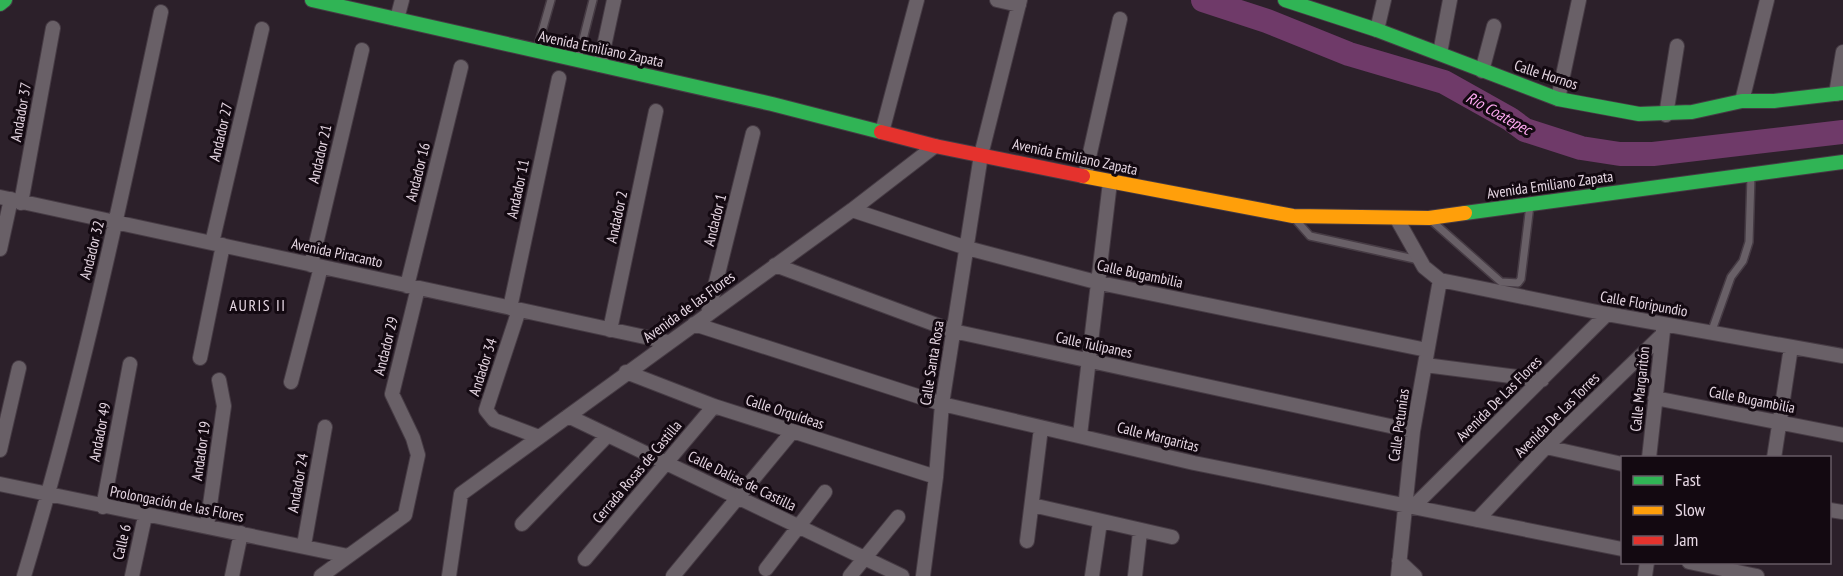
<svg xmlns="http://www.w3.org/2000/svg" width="1843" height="576" font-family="'PT Sans Narrow',sans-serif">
<rect width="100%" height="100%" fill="#2c202a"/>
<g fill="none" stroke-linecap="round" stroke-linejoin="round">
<path stroke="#6f3a69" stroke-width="24" d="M1203,0L1267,21L1349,54L1444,82L1510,119L1525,130L1581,148L1620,154H1653L1843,132"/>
<g stroke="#463b44" stroke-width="10">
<path id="lane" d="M537,49L551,0
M578,59L593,0
M1295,219L1310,236L1419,260
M1433,222L1501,282L1518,283L1521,279L1530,205
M1711,333L1731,277L1743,261L1749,242L1751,176"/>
</g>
<g stroke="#463b44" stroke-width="16">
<path id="street" d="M997,0L1019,5
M397,19L402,0
M1377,30L1384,0
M1440,53L1450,0
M600,65L614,0
M1482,71L1494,26
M1836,94L1843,52
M1558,99L1579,0
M1742,101L1767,0
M1666,115L1677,46
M882,132L917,0
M1085,175L1120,19
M0,197L668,342
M21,203L53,28
M852,210L967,248L1100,283L1427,350
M1397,219L1424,267L1440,280L1607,314L1843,356
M212,243L262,29
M0,249L11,199
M311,265L362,50
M775,265L953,331L1413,431
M407,286L461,67
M510,308L559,78
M519,310L486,410L494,420L539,437
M708,314L753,133
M694,324L942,404L1194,463L1622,549
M610,330L656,111
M200,358L223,245
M1425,365L1542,380
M626,372L714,406L936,477
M291,382L321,267
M1655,398L1843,435
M568,416L902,576
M1080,435L1110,182
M1546,447L1622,464
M0,450L19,368
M1649,458L1663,331
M1774,458L1791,347
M0,484L348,556
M1032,505L1172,537
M103,507L130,364
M1413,507L1607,314
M1830,510L1843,512
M1477,520L1546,447L1662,335
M522,524L608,435
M207,526L224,406L219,380
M1027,541L1041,428
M304,545L325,427
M585,559L714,406
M1399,561L1415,576
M1689,562L1757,576
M766,569L825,492
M24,576C80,391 121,201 161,12
M132,576L145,516
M232,576L241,533
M321,576L405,515L418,455L413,438L392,394L418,288
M449,576L461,494L852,210L935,146
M673,576L792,432
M850,576L898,517
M923,576L936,477L942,404L981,155L1020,0
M1092,576L1100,522
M1135,576L1140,532
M1398,576L1413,431L1440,280
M1645,576L1647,562"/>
</g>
<g stroke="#463b44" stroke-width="16">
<path id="fast" d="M312,0L772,104L881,132
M1285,0L1377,30L1558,99L1639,114L1692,112L1742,101H1774L1843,93
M0,4L5,0
M1465,213L1843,162"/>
</g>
<g stroke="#463b44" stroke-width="16">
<path id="slow" d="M1083,176L1293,216L1429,218L1465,213"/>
</g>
<g stroke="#463b44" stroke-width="16">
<path id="jam" d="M881,132L935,146L1083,176"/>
</g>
<use href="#lane" stroke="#696067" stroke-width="7"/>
<use href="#street" stroke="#696067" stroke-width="14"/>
<use href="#fast" stroke="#30b455" stroke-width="14"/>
<use href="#slow" stroke="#ff9f0a" stroke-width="14"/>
<use href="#jam" stroke="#e5322d" stroke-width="14"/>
</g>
<g text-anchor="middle" stroke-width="6" stroke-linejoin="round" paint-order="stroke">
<g font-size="15" fill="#e6d7e3" stroke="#130911">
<text transform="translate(601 49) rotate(12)" y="5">Avenida Emiliano Zapata</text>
<text transform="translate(1546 75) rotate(18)" y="5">Calle Hornos</text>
<text transform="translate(21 112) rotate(-80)" y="5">Andador 37</text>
<text transform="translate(221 132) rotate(-77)" y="5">Andador 27</text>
<text transform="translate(320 154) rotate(-77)" y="5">Andador 21</text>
<text transform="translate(1075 157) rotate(12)" y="5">Avenida Emiliano Zapata</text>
<text transform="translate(418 172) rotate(-76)" y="5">Andador 16</text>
<text transform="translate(1550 185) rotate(-8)" y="5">Avenida Emiliano Zapata</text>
<text transform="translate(518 189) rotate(-78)" y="5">Andador 11</text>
<text transform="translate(617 217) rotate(-78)" y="5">Andador 2</text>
<text transform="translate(715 220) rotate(-76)" y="5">Andador 1</text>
<text transform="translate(92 250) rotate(-76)" y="5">Andador 32</text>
<text transform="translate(337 253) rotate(12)" y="5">Avenida Piracanto</text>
<text transform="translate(1140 274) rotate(12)" y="5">Calle Bugambilia</text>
<text transform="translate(1644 304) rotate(10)" y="5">Calle Floripundio</text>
<text transform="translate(689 307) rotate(-36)" y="5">Avenida de las Flores</text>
<text transform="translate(1094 345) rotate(12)" y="5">Calle Tulipanes</text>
<text transform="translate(386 346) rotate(-76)" y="5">Andador 29</text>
<text transform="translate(932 363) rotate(-81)" y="5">Calle Santa Rosa</text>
<text transform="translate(483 367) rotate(-72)" y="5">Andador 34</text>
<text transform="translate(1640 389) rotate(-84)" y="5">Calle Margaritón</text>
<text transform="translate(1499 399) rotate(-45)" y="5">Avenida De Las Flores</text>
<text transform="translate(1752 400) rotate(11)" y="5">Calle Bugambilia</text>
<text transform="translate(785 412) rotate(18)" y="5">Calle Orquídeas</text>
<text transform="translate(1557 415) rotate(-45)" y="5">Avenida De Las Torres</text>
<text transform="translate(1399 425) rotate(-82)" y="5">Calle Petunias</text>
<text transform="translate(100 432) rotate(-79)" y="5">Andador 49</text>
<text transform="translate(1158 437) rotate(14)" y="5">Calle Margaritas</text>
<text transform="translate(201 451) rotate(-82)" y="5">Andador 19</text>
<text transform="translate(637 472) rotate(-50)" y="5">Cerrada Rosas de Castilla</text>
<text transform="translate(742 481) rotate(26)" y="5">Calle Dalias de Castilla</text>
<text transform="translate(298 483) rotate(-80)" y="5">Andador 24</text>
<text transform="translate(177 504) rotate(11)" y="5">Prolongación de las Flores</text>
<text transform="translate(122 542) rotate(-77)" y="5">Calle 6</text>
</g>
<g font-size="16" font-style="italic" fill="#ffa9f2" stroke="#130911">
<text transform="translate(1499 113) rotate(29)" y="6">Rio Coatepec</text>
</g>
<g font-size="16" letter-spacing="1.5" fill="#e6d7e3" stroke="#130911">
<text x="258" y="311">AURIS II</text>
</g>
</g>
<rect x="1621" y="456" width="210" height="108" fill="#130911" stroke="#675b65" stroke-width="1.5"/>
<rect x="1633" y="476" width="30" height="9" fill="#30b455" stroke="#675b65" stroke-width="1.5"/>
<text x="1675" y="486" font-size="18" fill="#e6d7e3">Fast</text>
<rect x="1633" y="506" width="30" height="9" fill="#ff9f0a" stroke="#675b65" stroke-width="1.5"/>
<text x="1675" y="516" font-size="18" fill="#e6d7e3">Slow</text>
<rect x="1633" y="536" width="30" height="9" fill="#e5322d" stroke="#675b65" stroke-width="1.5"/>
<text x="1675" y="546" font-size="18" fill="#e6d7e3">Jam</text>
</svg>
